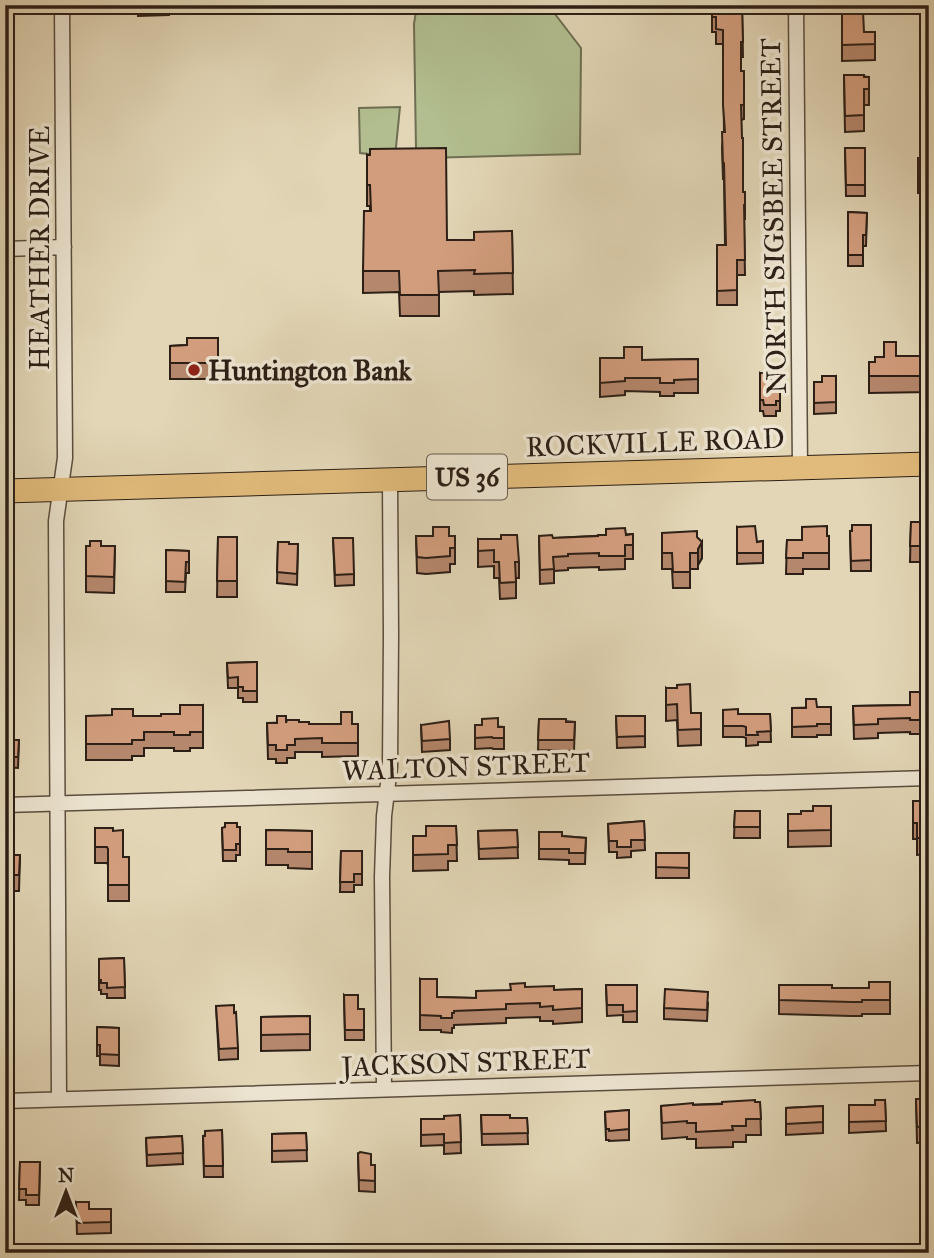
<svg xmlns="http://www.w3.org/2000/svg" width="934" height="1258" font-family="'IM FELL Great Primer',serif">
<rect width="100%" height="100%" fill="#e2d6b6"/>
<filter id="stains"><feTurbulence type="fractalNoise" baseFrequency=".00286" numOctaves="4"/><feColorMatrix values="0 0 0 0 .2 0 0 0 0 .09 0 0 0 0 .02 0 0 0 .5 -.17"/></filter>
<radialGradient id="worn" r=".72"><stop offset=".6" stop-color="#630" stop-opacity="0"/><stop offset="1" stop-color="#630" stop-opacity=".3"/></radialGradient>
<path fill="#b2be8f" stroke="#6f6e52" stroke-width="2" d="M417,5H548L581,48L580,154L424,158L416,149L414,24Z
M400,107L395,157L360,153L359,108Z"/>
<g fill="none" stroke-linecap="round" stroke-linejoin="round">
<g stroke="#5a4d3e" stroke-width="17">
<path id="minor" d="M796,5L800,468
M5,249L64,247
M5,805L929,778
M384,1089L382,877L384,816L390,767L391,635L390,479
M59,1099L56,521L65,458L62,5
M5,1101L929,1073"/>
</g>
<g stroke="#2c1f16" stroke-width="25">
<path id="primary" d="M5,491L929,464"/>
</g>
<use href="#minor" stroke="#ece4d0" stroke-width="14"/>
<use href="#primary" stroke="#e1bb7b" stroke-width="23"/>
</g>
<path fill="#b5876c" stroke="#2c1f16" stroke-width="2" d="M5,5H10V49H8V63H10V110H5Z
M138,5H169V15L138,16Z
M712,5H742L743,57H741V71H744V119L741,120L743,192L745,204V219H744L745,275H737V305H717V245H725L724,179H723L722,147L724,132L723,44H716V32H712Z
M929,5V129L928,66H927V57H920V24H927Z
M842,11L864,32H875V60L842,61Z
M844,75L869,77V105H864V131L845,132Z
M929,136V200H924V193H918V158H924Z
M845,148H865V196H846Z
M367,155L447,240H474L512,231L513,294L474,295V291L439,292V316H400L399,292L363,293V271L370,211V206H367Z
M5,157H11L12,192H5Z
M848,212L867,213L866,246H863V266H848Z
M5,289L11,305L8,344H5Z
M218,338V379H170V346L187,345Z
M896,356H929V392L869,393V362H875Z
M698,359V393H674V396H660V392L625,391V395L600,397V383L642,360Z
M760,373L771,379H780V411H776V416H764L763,411H760Z
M836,376V413L814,414V382H822Z
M11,392L12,425H5V393Z
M911,522H929V559H922V562H910Z
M871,525V571H851L850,531Z
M737,527L757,542L763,541V563L737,564Z
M662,533L697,537L702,558L698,565V569H690V588H673L672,569H662Z
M633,534V559H625V569L599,570V567L568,568V570L554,571V583L540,584L539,536L553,538Z
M416,536H455V564H450V572L426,574L417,573Z
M829,536V569H803V574H786L787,540H802Z
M218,537H237V597H217Z
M333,538L354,574V585L335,586Z
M478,539L519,562V578H516V598L500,599L499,578H494V566L478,567Z
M278,542L289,544H298L297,585L277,583Z
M86,546H115L114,593L86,592Z
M5,550H13V591H5Z
M166,550L189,551V573H186L185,592H166Z
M257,662V702H243V698H238V688H228L227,663Z
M666,688L691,713H701V745L678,746L677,720L666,721Z
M929,699V734H910V732L878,733V738L854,739L853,706L910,705Z
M203,705V748H190V751H174V748H144V756H132V760H86V716H161L180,714Z
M831,707V735H817V737H792V708Z
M723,710L738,714H770L771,742H758V745L746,746V738L743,737H723Z
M616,716H645V747L617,748Z
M539,719L575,722L574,751L538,750Z
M299,722L309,724H358V756L322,757V752H295V758H287V763H276V759H268L267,723Z
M421,725L450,739V750L422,752Z
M475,725L504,727V749H493L492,748L475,749Z
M5,740H19L18,768L5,767Z
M913,801H929V854L917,855V839H913Z
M831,806V846L788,847V814H801Z
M735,811H760V838H734Z
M644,821L645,850L631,851V857L617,858V852H609L608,824Z
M456,826L457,861H448V870L413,871V836H426Z
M240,827V855H236V861H223L222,828Z
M95,828L113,831L123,857H129V901H108V865L107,863H95Z
M266,830L312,831V869L288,868V865H266Z
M517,830L518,858L479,859L478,831Z
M5,831L7,855H20L19,891H5Z
M539,832L562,836L586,838L585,864H569V860L539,859Z
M341,851H362V885H354V892H340Z
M656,853H689V878H656Z
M124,958L125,998H107V994H101V990H99V959Z
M920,976H929V1018H926L925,1013H920Z
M420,979L437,997L476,998L525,987L554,990L582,989V1022L553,1024V1021H540V1017L506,1018V1023L454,1025V1028H452V1033L441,1032V1030H420Z
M890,982V1014H862V1016H851L779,1014V985L832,988H869Z
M606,985H637V1022H623V1015L607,1016Z
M344,995L358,1009H364V1040H345Z
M708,1003L707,1021L664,1019V1008Z
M5,1004H11V1048H5Z
M216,1006L238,1048V1059L219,1060Z
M310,1016V1050L261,1051V1017Z
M97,1027L119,1028V1066L100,1065V1056H97Z
M916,1099H929V1142L917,1143Z
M885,1100L886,1131L849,1133V1105H875Z
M760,1102L761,1135H746V1142H733V1147L696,1148V1139H687V1137L662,1139L661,1106Z
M823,1106V1133L786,1135V1108Z
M629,1110V1140L609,1141V1140H606L605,1112Z
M460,1115L461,1153L444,1154V1145L421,1146V1119H444Z
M481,1115L510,1118H527L528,1144L482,1145Z
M222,1130L223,1177H204L203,1136Z
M306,1133L307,1161L272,1162V1134Z
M182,1136L183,1164L147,1166L146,1138Z
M358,1154L371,1165H375V1192L359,1191Z
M20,1162H40L39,1205H26V1200H19Z
M76,1202L89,1209H111V1233L77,1234Z"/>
<path fill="#936e58" stroke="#2c1f16" stroke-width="2" d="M11,289V305L8,344V328Z
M702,542V558L698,565V549Z"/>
<path fill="#d29d7d" stroke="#2c1f16" stroke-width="2" d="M5,5H10V34H8V63H10V95H5Z
M712,5H742L743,42H741V71H744V105H741L742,138H743V192H745V204L744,205L745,260H737V290L717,291V245H726L724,164L723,165L722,132H725L723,105V30L716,29V17H712Z
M927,5H929V112L928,50H927V41H920V24H927Z
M842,11H863L864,32H875V44L842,45Z
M844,75H864V77H869V89H864V115L845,116Z
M924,136H929V183H924V177H918V158H924Z
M446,148L447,240H474V232L512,231L513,273L474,274L475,270L438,271L439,295H400L399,271H363L364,211H371L370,185H367V155H370V149Z
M845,148H865V185H846Z
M5,157H11L12,176H5Z
M848,212L867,213L866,235H863V255H848Z
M5,289H11L8,328H5Z
M187,338H218V363H170V346L187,345Z
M884,342H896V356H929V376H869V362H875V357H884Z
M624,347H642V360L698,359V379L674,380V383H660V378H625V381L600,383V358H624Z
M760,373H771V379H780V401H776V405H764L763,400H760Z
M822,376H836V402L814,403V382H822Z
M11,392L12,414L5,415V393Z
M911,522H929V543H922V546H910Z
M852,525H871V560L851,561L850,531H852Z
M755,526L757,542L763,541V553H737V527Z
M827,526V536H829V553H803V558H786L787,540H802V527Z
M433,527H449V536H455V548H450V556L426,558L417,557L416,536H433Z
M625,528L626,535L633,534V545H625V556H599V553L568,554V556L553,557L554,569L540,570L539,536L552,535L553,538L598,536V535H606V529Z
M697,531V537L702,542L698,549V553H690V572H673L672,553H662V533Z
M501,535H517L519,562H515L516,582L500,583L499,562H494V550L478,551V539H501Z
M218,537H237V581H217Z
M333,538H353L354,574L335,575Z
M90,541H101V546H115L114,577L86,576V546H90Z
M278,542H289V544H298L297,574L277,572Z
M5,550H13V581H5Z
M166,550L189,551V562H186L185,582L166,581Z
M257,662V691H243V687H238V677L228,678L227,663Z
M690,684L691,713H701V729L678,730L677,704L666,705V688H677V685Z
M910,692H928L929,720H910V718L878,719V724L854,725L853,706L910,705Z
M806,699H816L817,707H831V724H817V726L792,727V708H806Z
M180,705H203V732H190V735H174V732H144V740H132V744H86V716L112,715V709H133V716H161V714H180Z
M738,709V714H770L771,731L757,732L758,735H746V727L743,726H723V710Z
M341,712H352V724H358V743H322V738L295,739V745H287V750H276V745H268L267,723H277V716H286V723L287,720H299V722H309V724H341Z
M616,716H645V736L617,737Z
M498,718V727H504V738H493L492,737L475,738V725H482V719Z
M539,719H566V722H575L574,740H538Z
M449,721L450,739L422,741L421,725Z
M5,740H19L18,757H5Z
M913,801H929V838H917V823H913Z
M813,806H831V830L788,831V814H801V811H813Z
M735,811H760V827H734Z
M644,821L645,840H631V847H617V841H609L608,824Z
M225,823H237V827H240V844H236V850H223L222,828L225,827Z
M426,826H456L457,845H448V854L413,855V836H426Z
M95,828H113V831L123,830V857H129V885H108V849L107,847H95Z
M266,830L312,831V852H288V849H266Z
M517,830L518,847L479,849L478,831Z
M5,831H8L7,851H5Z
M539,832H562V836L586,838L585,853H569V849H539Z
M341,851H362V874H354V882H340Z
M656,853H689V868L656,867Z
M5,855H20L19,875H5Z
M124,958L125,987L107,988V983H101V980H99V959Z
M920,976H929V1007H926L925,1003H920Z
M420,979H437V997L476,998V991L511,990L510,984L525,983V987L554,986V990L582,989V1008L553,1010V1006L540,1007V1003L506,1004V1009L454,1011V1013H452V1018H441V1016L420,1015Z
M869,982H890V1000H862V1002H851L779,1000V985H832V988H869Z
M606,985H637V1011L623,1012V1005H607Z
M665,989L708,992L707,1010L664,1008Z
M344,995H358V1009H364V1030H345Z
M5,1004H11V1037H5Z
M234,1005V1013L236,1012L238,1048L219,1049L216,1006Z
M310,1016V1034L261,1035V1017Z
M97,1027L119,1028V1055L100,1054V1045H97Z
M916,1099H929V1126L917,1127Z
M755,1100V1102H760L761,1119H746V1126H732L733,1130L696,1132V1123H687V1121L662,1123L661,1106L693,1103V1105L722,1104V1102Z
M875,1100H885L886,1121L849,1122V1105H875Z
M823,1106V1122L786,1124V1108Z
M629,1110V1129L609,1131V1129H606L605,1112Z
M460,1115L461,1142L444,1143V1134L421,1135V1119H444V1116Z
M481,1115H510V1118H527L528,1133L482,1134Z
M222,1130L223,1166H204L203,1136H205V1131Z
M306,1133L307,1150L272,1151V1134Z
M182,1136L183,1153L147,1155L146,1138Z
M360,1152L371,1154V1165H375V1181L359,1180L358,1154Z
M20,1162H40L39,1195H26V1189H19Z
M76,1202H89V1209H111V1222L77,1223Z"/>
<circle fill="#8f2418" stroke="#ece4d0" stroke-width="2.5" cx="194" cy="370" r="7"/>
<g text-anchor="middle" stroke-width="7" stroke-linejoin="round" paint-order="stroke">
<rect fill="#ece4d0" stroke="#665a4e" stroke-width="2" x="427" y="454.5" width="80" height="45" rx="5"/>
<g font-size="26" font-weight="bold" fill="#2c1f16">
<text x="467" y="486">US 36</text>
</g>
<g font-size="28" fill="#2c1f16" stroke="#ece4d0">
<text transform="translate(773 216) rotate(-91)" y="10">NORTH SIGSBEE STREET</text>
<text transform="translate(39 248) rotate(-90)" y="10">HEATHER DRIVE</text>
<text transform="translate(655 442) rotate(-2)" y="10">ROCKVILLE ROAD</text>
<text transform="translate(466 766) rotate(-2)" y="10">WALTON STREET</text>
<text transform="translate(466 1062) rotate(-2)" y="10">JACKSON STREET</text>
</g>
<g font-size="28" font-weight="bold" fill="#2c1f16" stroke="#ece4d0" text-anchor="start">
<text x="208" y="380">Huntington Bank</text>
</g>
</g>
<rect width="934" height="1258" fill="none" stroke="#e2d6b6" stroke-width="28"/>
<rect x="7" y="7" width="920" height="1244" fill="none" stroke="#2c1f16" stroke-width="3.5"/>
<rect x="14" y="14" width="906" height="1230" fill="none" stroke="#2c1f16" stroke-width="2"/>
<g transform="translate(66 1192)" stroke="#ece4d0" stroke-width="5" paint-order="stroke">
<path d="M0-5L12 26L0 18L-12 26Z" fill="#2c1f16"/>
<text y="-10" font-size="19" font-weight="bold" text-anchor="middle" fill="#2c1f16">N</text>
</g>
<rect width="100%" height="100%" filter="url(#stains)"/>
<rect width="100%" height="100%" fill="url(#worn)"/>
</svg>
